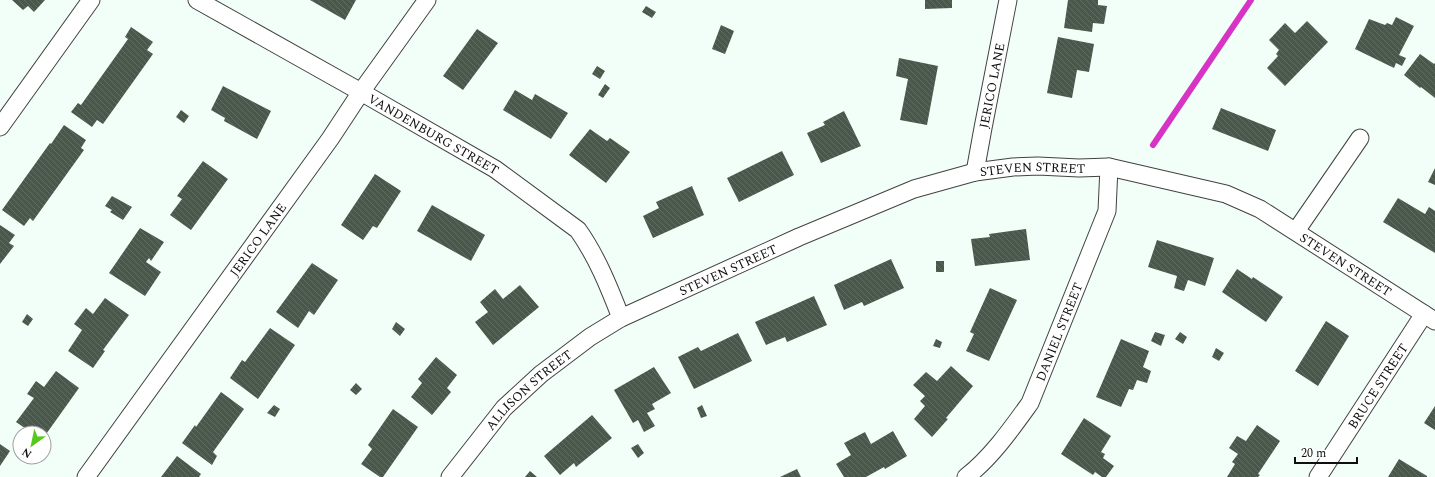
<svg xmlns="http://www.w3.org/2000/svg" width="1435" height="477" font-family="Spectral,serif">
<defs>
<pattern id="building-back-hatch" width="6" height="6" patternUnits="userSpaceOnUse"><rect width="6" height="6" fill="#4a584c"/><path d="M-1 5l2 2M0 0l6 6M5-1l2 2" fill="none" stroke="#606b61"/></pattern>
</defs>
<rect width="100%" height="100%" fill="#f1fff8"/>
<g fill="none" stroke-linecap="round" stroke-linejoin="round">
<path stroke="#d733c4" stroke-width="6" d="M1153,145L1251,0"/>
</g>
<path fill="url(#building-back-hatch)" d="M12,0H45L34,12L28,6L23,10Z
M310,0H356L345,20Z
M925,0H952V8L925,9Z
M1068,0H1098V5L1107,6L1104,24L1093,23L1092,32L1064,28Z
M646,6L656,12L652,18L642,12Z
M1396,17L1414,26L1399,55L1406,58L1402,66L1396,63L1394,68L1355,49L1369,19L1385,25L1387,23L1392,25Z
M1307,21L1328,42L1285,86L1267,68L1278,56L1276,54L1279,50L1269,40L1285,23L1295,33Z
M721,25L734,31L725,54L712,49Z
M131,27L153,42L147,50L153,54L103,124L97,120L92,127L71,112L78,103L81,105L128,39L125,37Z
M477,29L498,43L463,90L443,76Z
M1058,37L1094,44L1089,72L1077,70L1072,98L1047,93Z
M1420,54L1434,64L1435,63V98L1421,87L1420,88L1404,75Z
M899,58L938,66L927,125L900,120L908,79L896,76Z
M597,66L605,71L600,79L592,74Z
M605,84L610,88L603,98L598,95Z
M223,86L271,111L257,139L224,121L225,118L211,110Z
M515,90L532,100L535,94L568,113L551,139L503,110Z
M1221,108L1276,130L1268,151L1212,129Z
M181,110L189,116L184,123L176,117Z
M844,111L861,146L821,163L807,133L825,125L823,122Z
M64,125L86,140L81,148L84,150L33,221L30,218L24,226L2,210L50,143L51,144Z
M590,129L607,141L610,138L630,152L606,183L569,155Z
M782,151L794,175L739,202L727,178Z
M203,161L228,179L191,230L170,215L182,199L177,196Z
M1435,168V185L1428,182Z
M375,174L401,191L377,228L373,226L363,240L341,225Z
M692,186L704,215L653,238L643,216L659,208L656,202Z
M112,196L132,207L123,220L110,212L112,210L105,206Z
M1398,198L1425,214L1429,207L1435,211V253L1383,222Z
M432,205L485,235L471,261L417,231Z
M0,225L15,235L9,243L14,246L0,264Z
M140,228L164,242L151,261L149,258L146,262L161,272L145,296L109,273Z
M1026,229L1030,260L975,266L971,239L990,237L989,234Z
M1157,240L1214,258L1205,286L1188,280L1184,291L1174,288L1177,276L1148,267Z
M891,259L904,288L864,306L862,302L844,310L834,285Z
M936,261H944V272H936Z
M312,263L338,280L314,315L309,311L298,328L276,312Z
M1237,269L1252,279L1253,277L1283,297L1266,322L1222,292Z
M520,285L539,307L493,345L475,322L488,312L480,302L495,289L503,299Z
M990,288L1017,300L989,361L966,351L974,334L970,332Z
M814,296L827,325L787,342L785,337L766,345L755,322Z
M105,298L129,315L103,350L105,351L93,368L68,351L82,330L74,324L86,308L93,314Z
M27,314L33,319L28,326L22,322Z
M1326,321L1349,336L1318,386L1295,371Z
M396,322L405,329L400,336L392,329Z
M270,328L295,345L258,399L230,378L242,360L245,362Z
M1155,332L1165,335L1161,346L1151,341Z
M1180,332L1187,337L1183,344L1175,339Z
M738,333L752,361L694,389L678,357L698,347L701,351Z
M936,339L942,342L940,348L933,346Z
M1121,339L1149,351L1143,367L1151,371L1147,383L1137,380L1133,390L1129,389L1121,407L1096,397Z
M1216,348L1224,353L1219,361L1212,357Z
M436,357L457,375L447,388L451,392L432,415L411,397L422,383L418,379Z
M951,366L973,386L946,418L948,419L932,437L914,419L925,406L920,401L925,396L913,385L926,372L937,381Z
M654,367L671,393L652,404L655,409L647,413L655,426L644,432L638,420L633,423L614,390Z
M56,371L79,388L44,437V433H32L16,422L34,398L27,394L36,381L44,387Z
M356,383L362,389L356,395L350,390Z
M221,392L244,409L213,452L217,456L212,465L182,443L195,425L196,427Z
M274,405L280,409L275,417L267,413Z
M702,405L707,416L701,418L697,408Z
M1435,406V430L1424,423Z
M393,409L418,427L383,477H380L361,464L372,449L368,445Z
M592,415L612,438L576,467L574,463L560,475L544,456Z
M1084,418L1111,436L1101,452L1105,454L1103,458L1114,466L1106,477H1102L1095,472L1093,475L1061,454Z
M1257,425L1280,441L1258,474L1260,475L1258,477H1227L1235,464L1232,462L1238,454L1229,448L1237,436L1246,441Z
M893,431L907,456L885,469L884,467L866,477H844L836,464L851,455L844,443L865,432L871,444Z
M0,444L10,451L0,466Z
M638,444L644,453L638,458L631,448Z
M177,456L201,474L199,477H161Z
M1399,459L1427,476V477H1388Z
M797,469L801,477H780Z
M530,471L537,477H525Z"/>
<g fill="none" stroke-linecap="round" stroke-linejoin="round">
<g stroke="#424242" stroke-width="19">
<g id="street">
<path id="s1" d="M197,0L361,92L495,169L578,230C597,257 609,287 621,318"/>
<path d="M0,127L91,0"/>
<path id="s2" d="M975,172L983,128L1008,0"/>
<path d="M1296,231L1360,138"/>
<path id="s3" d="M86,477L330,139L361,92L427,0"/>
<path id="s4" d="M450,477L504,408L541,374L590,337L621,318L799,237L914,189L975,172L1013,167L1038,166L1079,168L1109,167L1226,194L1260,209L1435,321"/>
<path id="s5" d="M966,477C991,458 1012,428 1030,403L1107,211L1109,167"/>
<path id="s6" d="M1318,477L1424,314"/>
</g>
</g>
<use href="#street" stroke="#fff" stroke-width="17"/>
</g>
<g text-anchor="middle" stroke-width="4" stroke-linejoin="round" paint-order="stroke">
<g font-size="13" fill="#0f0f0f" stroke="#fff">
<text dy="5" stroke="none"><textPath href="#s2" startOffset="88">JERICO LANE</textPath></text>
<text dy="5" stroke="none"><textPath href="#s1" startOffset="272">VANDENBURG STREET</textPath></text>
<text dy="5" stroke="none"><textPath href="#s4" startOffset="677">STEVEN STREET</textPath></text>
<text dy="5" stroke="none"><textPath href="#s3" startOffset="293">JERICO LANE</textPath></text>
<text dy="5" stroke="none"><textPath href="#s4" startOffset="1013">STEVEN STREET</textPath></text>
<text dy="5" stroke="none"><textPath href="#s4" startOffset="353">STEVEN STREET</textPath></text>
<text dy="5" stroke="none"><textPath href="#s5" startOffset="175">DANIEL STREET</textPath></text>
<text dy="5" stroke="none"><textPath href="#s6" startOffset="109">BRUCE STREET</textPath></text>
<text dy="5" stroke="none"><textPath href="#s4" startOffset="118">ALLISON STREET</textPath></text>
</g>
</g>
<g transform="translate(32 445) rotate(213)"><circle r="19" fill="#ffffff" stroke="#9f9f9f"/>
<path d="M0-3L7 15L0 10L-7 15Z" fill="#56c91c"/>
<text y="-6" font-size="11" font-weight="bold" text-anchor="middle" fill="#0f0f0f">N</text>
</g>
<path d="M1295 457v6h62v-6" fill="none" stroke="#0f0f0f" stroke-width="2"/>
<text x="1301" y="457" font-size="12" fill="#0f0f0f" stroke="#ffffff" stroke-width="3" paint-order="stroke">20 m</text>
</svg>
